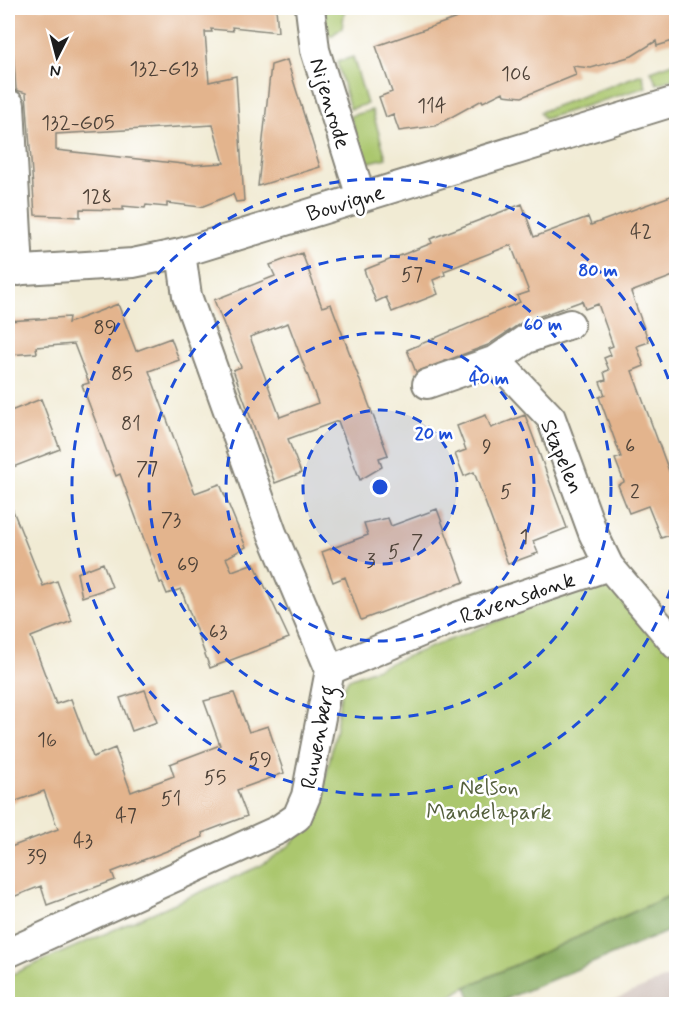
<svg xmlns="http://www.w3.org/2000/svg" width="684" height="1012" font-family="Mynerve,sans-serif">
<rect width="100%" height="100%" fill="#fff"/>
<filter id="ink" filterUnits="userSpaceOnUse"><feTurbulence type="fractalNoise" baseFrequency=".0167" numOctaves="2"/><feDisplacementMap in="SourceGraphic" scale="12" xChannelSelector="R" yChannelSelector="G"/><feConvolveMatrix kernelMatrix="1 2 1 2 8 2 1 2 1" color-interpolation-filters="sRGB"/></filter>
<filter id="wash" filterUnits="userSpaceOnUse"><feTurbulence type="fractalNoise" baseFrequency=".008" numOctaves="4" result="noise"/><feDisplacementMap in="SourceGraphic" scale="24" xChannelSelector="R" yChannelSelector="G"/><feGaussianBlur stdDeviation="1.35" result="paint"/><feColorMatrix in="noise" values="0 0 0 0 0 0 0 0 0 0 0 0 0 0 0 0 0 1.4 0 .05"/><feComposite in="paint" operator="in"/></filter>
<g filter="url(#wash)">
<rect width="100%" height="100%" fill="#f1ebd4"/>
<path fill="#cfc1ba" d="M676,974V1004H603Z"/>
<path fill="#abc76e" stroke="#647245" stroke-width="1.5" d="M323,8H345L342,28L331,36L326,33Z
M353,57L367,104L350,109L337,62Z
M676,62V78L657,84L651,71Z
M642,74L646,87L544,119L540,112Z
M372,110L386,158L366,163L350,116Z
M601,584L620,591L676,657V893L466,987L438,1004H8V976L260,866C270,859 282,852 291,844C320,815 329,767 336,728C339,711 338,693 349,679L582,588Z"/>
<path fill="#88ac61" stroke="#52643e" stroke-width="1.5" d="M676,893V928L494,1004H473L466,987Z"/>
<g id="blocks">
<path fill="#e3b48d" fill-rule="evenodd" d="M10,8H276L278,32L232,27L233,31L211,29L212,32H205L209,82L236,76L244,201L236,202L233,194L201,207L167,203V207L146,205L145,208L123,206V210L80,209V217L35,215L26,93L16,90ZM213,125L224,163L192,165L56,150V134Z
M486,8H676V40L657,46L656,41L632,56L591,68L573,66L576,75L522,97L504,95L503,92L483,102L482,100L435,126L399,131L393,114L386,117L379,97L392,92L376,46Z
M287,60L320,167L258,186L271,65Z
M676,194V275L631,292L649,342L637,346L644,366L632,371L676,490V533L661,538L648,506L629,513L618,485L624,482L615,459L621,457L599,397L605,395L600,382L606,380L604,372L609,370L604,358L611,355L608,348L613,346L598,304L585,309L582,301L521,323L488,345L416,372L407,350L520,302L517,296L529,292L511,245L444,271L445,275L433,280L438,294L392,312L386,297L376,302L364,270L432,243L430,239L522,204L534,237L588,217L591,225Z
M302,253L322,307L331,304L388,455L379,458L382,467L360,480L338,421L288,439L301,473L275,483L233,370L241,367L214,300L275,276L270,265ZM288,323L318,403L280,417L250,337Z
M118,304L136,351L171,338L179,360L149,371L179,452L195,493L220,484L246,547L226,558L232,571L254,563L289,638L210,668L181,589L167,594L162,582L160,583L120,474L116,476L82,385L89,383L74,344L36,347L37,353L8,355V321L69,317L68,323Z
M41,399L60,449L8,469V412Z
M486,415L491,428L525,415L567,528L533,541L538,553L508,564L474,472L464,476L455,454L466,450L457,426Z
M8,498L43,586L57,581L72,621L31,637L56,704L71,699L93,757L115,748L131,792L174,776L170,764L220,745L204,701L234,693L249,732L268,726L284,773L237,790L247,816L202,833L203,837L112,872L115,880L47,905L41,886L8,899V848L58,829L44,791L8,804Z
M437,509L464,582L361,620L345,577L333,582L322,552L368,535L364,523L388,518L391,526Z
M103,563L112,587L82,597L77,573Z
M145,690L157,722L132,731L120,698Z"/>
</g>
</g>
<g filter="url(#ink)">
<use href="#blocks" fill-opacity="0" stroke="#868478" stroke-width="1.5"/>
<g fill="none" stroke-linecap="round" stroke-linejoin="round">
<g stroke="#868478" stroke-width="32">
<path id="minor" d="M310,8L315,50L361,197
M10,105L19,271
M8,271L133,263L181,253L676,101
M496,360L526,339L570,324
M427,384L496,360L551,418L593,533L609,566L676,645
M330,670L459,616L609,566
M8,953L278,830L297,817L306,796L330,670L272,533L187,296L181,253"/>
</g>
<use href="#minor" stroke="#fff" stroke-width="28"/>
</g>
</g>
<circle cx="380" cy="487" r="77" fill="#1d4ed8" fill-opacity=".12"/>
<g fill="none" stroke="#1d4ed8" stroke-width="3" stroke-dasharray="10 8">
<circle cx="380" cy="487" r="77"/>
<circle cx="380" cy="487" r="154"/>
<circle cx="380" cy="487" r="231"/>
<path d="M676 572A308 308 0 1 1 676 402"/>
</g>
<g text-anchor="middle" stroke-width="5" stroke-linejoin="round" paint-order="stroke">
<g font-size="20" fill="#4e4238">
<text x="164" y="75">132-G13</text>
<text x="516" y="80">106</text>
<text x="432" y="112">114</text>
<text x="78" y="129">132-G05</text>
<text x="97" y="203">128</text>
<text x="641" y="238">42</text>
<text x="412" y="281">57</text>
<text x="105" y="334">89</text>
<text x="122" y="380">85</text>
<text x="131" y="430">81</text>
<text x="630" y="452">6</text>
<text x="487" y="453">9</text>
<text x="147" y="475">77</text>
<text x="506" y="498">5</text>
<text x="635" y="498">2</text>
<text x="171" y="526">73</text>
<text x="524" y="543">1</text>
<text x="417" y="548">7</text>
<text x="394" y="558">5</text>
<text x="371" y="567">3</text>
<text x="188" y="571">69</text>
<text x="218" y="638">63</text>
<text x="47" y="746">16</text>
<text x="260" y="766">59</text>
<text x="215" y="784">55</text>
<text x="171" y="805">51</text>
<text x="126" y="822">47</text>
<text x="83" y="847">43</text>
<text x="37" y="863">39</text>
</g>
<g font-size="22" fill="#1c1c1c" stroke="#fff">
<text transform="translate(331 103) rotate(73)" y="8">Nijenrode</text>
<text transform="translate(345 202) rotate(-17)" y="8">Bouvigne</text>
<text transform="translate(563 456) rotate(67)" y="8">Stapelen</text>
<text transform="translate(517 597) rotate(-19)" y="8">Ravensdonk</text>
<text transform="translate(317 737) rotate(-79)" y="8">Ruwenberg</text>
</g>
<g font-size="22" fill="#55603d" stroke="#fff">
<text x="489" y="794">Nelson<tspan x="489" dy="25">Mandelapark</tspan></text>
</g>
</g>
<circle cx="380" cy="487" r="9" fill="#1d4ed8" stroke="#fff" stroke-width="3"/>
<g font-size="18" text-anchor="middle" font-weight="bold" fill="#1d4ed8" stroke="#fff" stroke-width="5" stroke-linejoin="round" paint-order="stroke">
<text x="598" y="276">80 m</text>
<text x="543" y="330">60 m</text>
<text x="489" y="384">40 m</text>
<text x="434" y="439">20 m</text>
</g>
<rect width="684" height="1012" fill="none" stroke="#fff" stroke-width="30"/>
<g transform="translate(57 57) rotate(186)" stroke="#ffffff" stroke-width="4.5" paint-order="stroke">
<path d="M0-4.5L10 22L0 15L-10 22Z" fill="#1c1c1c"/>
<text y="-9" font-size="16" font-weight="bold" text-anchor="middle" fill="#1c1c1c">N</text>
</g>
</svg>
